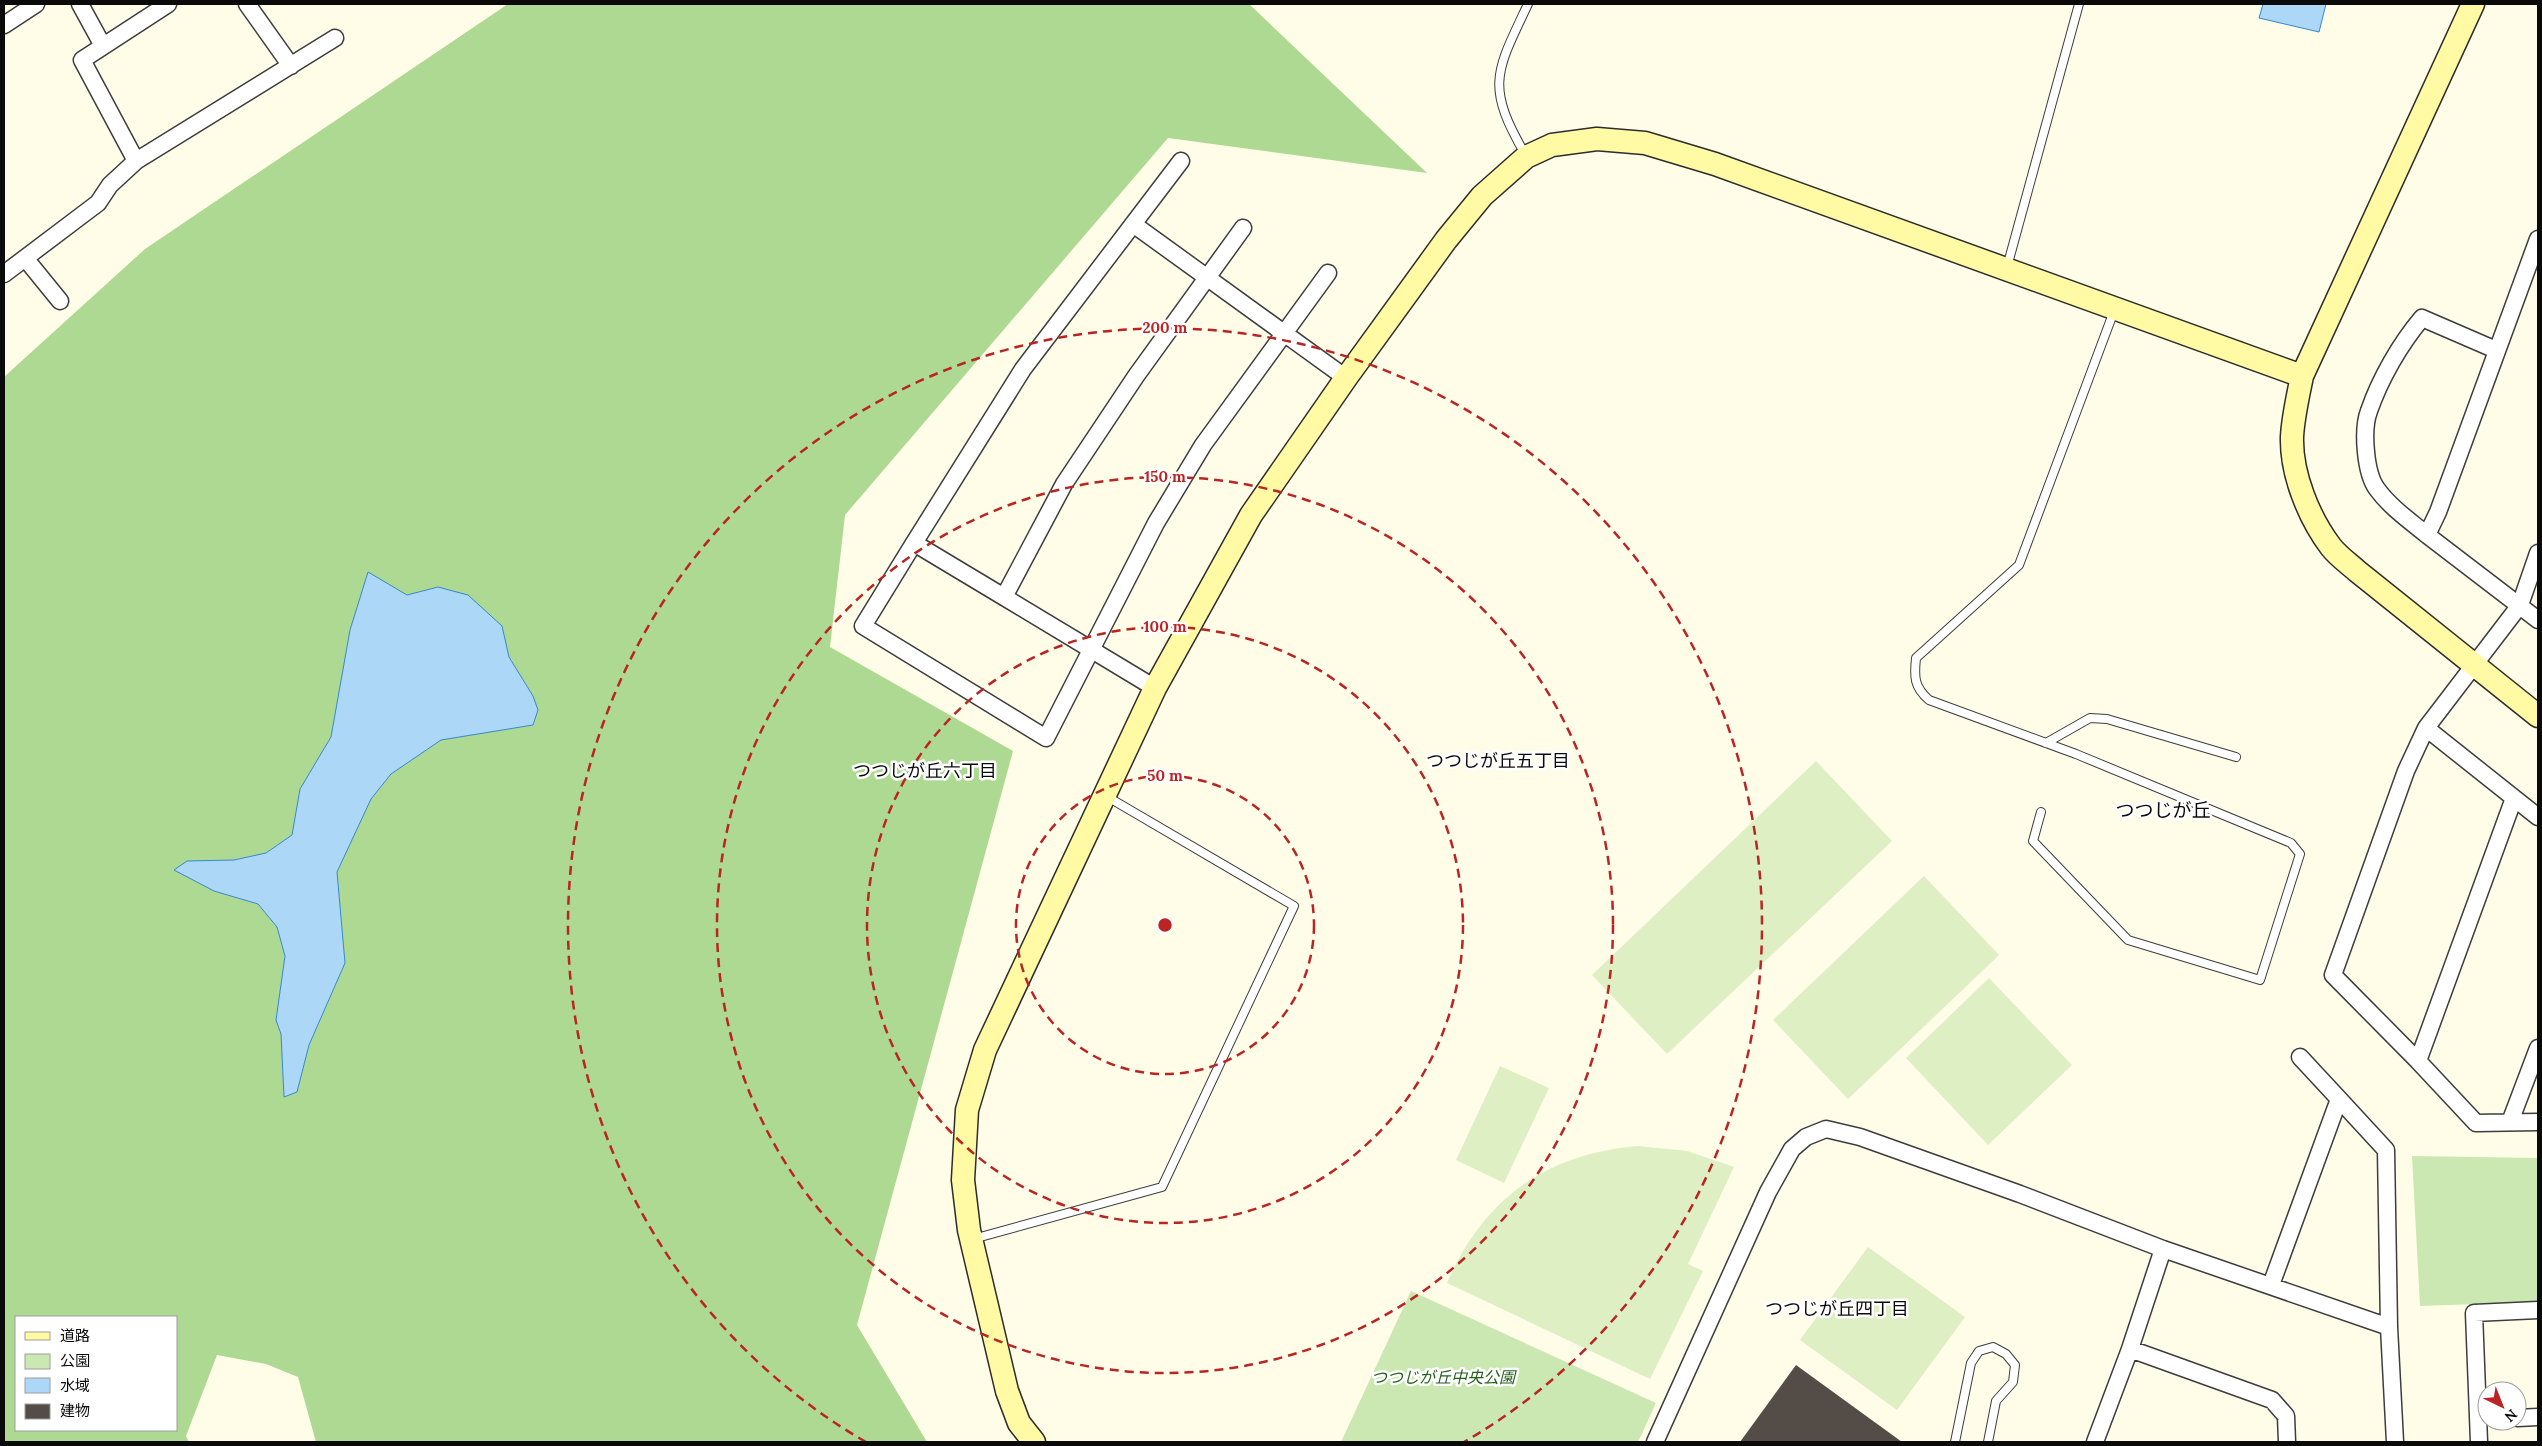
<svg xmlns="http://www.w3.org/2000/svg" width="2542" height="1446" font-family="Lora,'Noto Sans JP',serif">
<rect width="100%" height="100%" fill="#fffce8"/>
<path fill="#cbe8b2" d="M2412,1156L2538,1158V1302L2420,1306Z
M1411,1291L1656,1403L1638,1442H1341Z"/>
<path fill="#aed992" fill-rule="evenodd" d="M508,4H1249L1427,173L1168,138L845,515L830,647L1013,751L857,1325L927,1442H316L298,1377L266,1364L217,1355L186,1436L189,1442H4V377L145,249ZM369,573L407,595L438,587L502,626L509,657L533,696V725L441,740L391,774L371,799L337,872L345,963L309,1045L297,1092L284,1097L281,1034L276,1020L285,956L277,927L258,904L214,891L175,870L187,861L234,860L266,853L292,835L300,789L331,737L350,630ZM16,1317H176V1430H16Z"/>
<path fill="#deefc4" d="M1816,761L1892,841L1667,1054L1592,975Z
M1924,876L1999,955L1848,1099L1773,1020Z
M1989,978L2072,1065L1988,1145L1906,1058Z
M1500,1066L1549,1088L1504,1183L1456,1160Z
M1638,1146L1687,1151L1734,1167L1688,1264L1703,1271L1650,1379L1447,1283C1484,1198 1546,1154 1638,1146Z
M1868,1247L1965,1317L1897,1410L1800,1340Z"/>
<path fill="#acd7f6" stroke="#3388ce" d="M2263,4H2326L2319,32L2259,18Z
M368,572L407,595L438,587L468,595L502,626L509,657L533,696L538,710L533,725L441,740L391,774L371,799L337,872L345,963L309,1045L297,1092L284,1097L281,1034L276,1020L285,956L277,927L258,904L214,891L174,870L187,861L234,860L266,853L292,835L300,789L331,737L350,630Z"/>
<path fill="#534c47" d="M1796,1365L1902,1442H1740Z"/>
<g fill="none" stroke-linecap="round" stroke-linejoin="round">
<g stroke="#3d3d3d" stroke-width="10">
<path id="lane" d="M1525,154C1485,85 1496,72 1528,4
M2007,267L2079,4
M2046,743L2090,718L2107,719L2236,757
M2041,812L2033,841L2128,940L2260,980L2300,854L2291,843L2076,754L1929,700C1914,687 1914,677 1916,658L2019,565L2114,311
M973,1239L1162,1187L1294,906L1106,796
M1955,1442L1971,1363L1979,1351L1993,1347L2006,1354L2015,1365L2013,1382L1996,1401L1988,1442"/>
</g>
<g stroke="#3d3d3d" stroke-width="19">
<path id="street" d="M80,4L103,46
M168,4L82,60L136,161L335,38
M247,4L291,66
M4,25L36,4
M1133,224L1346,378
M2538,239L2438,512L2427,535L2538,620
M25,258L60,301
M4,274L98,203L110,185L136,161
M2427,535C2410,521 2390,507 2377,489C2365,473 2362,429 2369,411C2380,379 2400,344 2422,318L2496,350
M914,543L1023,369L1181,161
M2538,553L2520,605L2426,728L2538,817
M1004,597L914,543L863,626L1046,738L1156,523L1203,445L1328,273
M1155,688L1004,597L1064,484L1136,376L1243,228
M2426,728L2406,771L2333,975L2418,1061L2514,798
M2300,1057L2339,1099
M2418,1061L2476,1123L2538,1122
M2510,1122L2538,1048
M2271,1285L2339,1099L2386,1150L2389,1327L2395,1442
M2130,1349L2272,1400L2286,1416L2287,1442
M2517,1418L2538,1417
M1655,1442L1768,1192L1792,1149L1806,1137L1826,1129L1860,1137L2020,1194L2163,1249L2389,1327
M2095,1442L2130,1349L2163,1249
M2479,1442L2474,1313L2538,1310"/>
</g>
<g stroke="#2c2c2c" stroke-width="25">
<path id="secondary" d="M2473,4L2302,376C2298,396 2293,417 2292,437C2291,474 2309,518 2331,547C2338,556 2348,563 2357,571L2538,716
M1034,1442L1019,1423L1007,1391L969,1230L963,1180L967,1110L985,1050L1155,688L1251,515L1346,378L1446,240L1482,196L1526,157L1552,145L1597,139L1645,143L1715,164L2302,376"/>
</g>
<use href="#lane" stroke="#fff" stroke-width="8"/>
<use href="#street" stroke="#fff" stroke-width="16"/>
<use href="#secondary" stroke="#fffaa3" stroke-width="22"/>
</g>
<g fill="none" stroke="#ba2423" stroke-width="2.5" stroke-dasharray="9 6">
<circle cx="1165" cy="925" r="149"/>
<circle cx="1165" cy="925" r="298"/>
<circle cx="1165" cy="925" r="448"/>
<path d="M866 1442A597 597 0 1 1 1464 1442"/>
</g>
<g text-anchor="middle" stroke-width="5" stroke-linejoin="round" paint-order="stroke">
<g font-size="16" font-style="italic" fill="#26611b" stroke="#fff">
<text x="1443" y="1383">つつじが丘中央公園</text>
</g>
<g font-size="18" fill="#0a0a0a" stroke="#fff">
<text x="1498" y="767">つつじが丘五丁目</text>
<text x="925" y="777">つつじが丘六丁目</text>
<text x="1837" y="1315">つつじが丘四丁目</text>
</g>
<g font-size="19" fill="#0a0a0a" stroke="#fff">
<text x="2163" y="817">つつじが丘</text>
</g>
</g>
<circle cx="1165" cy="925" r="8" fill="#ba2423" stroke="#fff" stroke-width="2.5"/>
<g font-size="15" text-anchor="middle" font-weight="bold" fill="#ba2423" stroke="#fff" stroke-width="5" stroke-linejoin="round" paint-order="stroke">
<text x="1165" y="333">200 m</text>
<text x="1165" y="482">150 m</text>
<text x="1165" y="632">100 m</text>
<text x="1165" y="781">50 m</text>
</g>
<rect width="2542" height="1446" fill="none" stroke="#0a0a0a" stroke-width="10"/>
<rect x="15" y="1316" width="162" height="115" fill="#ffffff" stroke="#9d9d9d"/>
<rect x="25" y="1332" width="25" height="8" fill="#fffaa3" stroke="#9d9d9d"/>
<text x="60" y="1341" font-size="15" fill="#0a0a0a">道路</text>
<rect x="25" y="1354" width="25" height="15" fill="#cbe8b2" stroke="#9d9d9d"/>
<text x="60" y="1366" font-size="15" fill="#0a0a0a">公園</text>
<rect x="25" y="1378" width="25" height="15" fill="#acd7f6" stroke="#9d9d9d"/>
<text x="60" y="1391" font-size="15" fill="#0a0a0a">水域</text>
<rect x="25" y="1404" width="25" height="15" fill="#534c47" stroke="#9d9d9d"/>
<text x="60" y="1416" font-size="15" fill="#0a0a0a">建物</text>
<g transform="translate(2502 1406) rotate(137)"><circle r="24" fill="#ffffff" stroke="#9d9d9d"/>
<path d="M0-4L9 19L0 12L-9 19Z" fill="#ba2423"/>
<text y="-8" font-size="14" font-weight="bold" text-anchor="middle" fill="#0a0a0a">N</text>
</g>
</svg>
